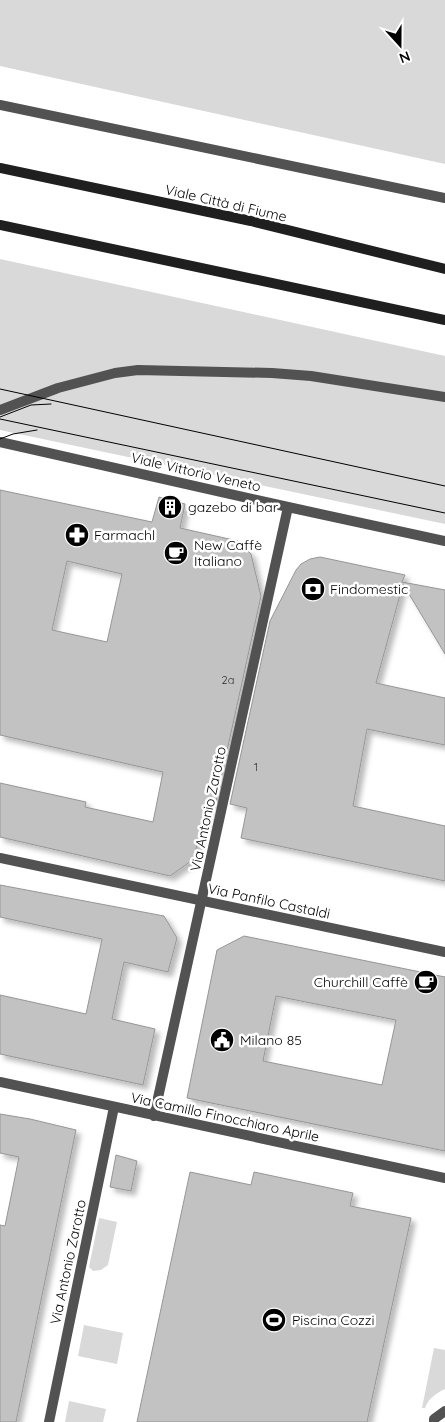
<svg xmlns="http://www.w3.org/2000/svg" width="445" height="1422" font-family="Quicksand,sans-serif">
<defs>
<filter id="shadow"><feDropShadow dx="4.5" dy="4.5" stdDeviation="2.5" flood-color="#0004"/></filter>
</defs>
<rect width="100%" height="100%" fill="#fff"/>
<path fill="#d9d9d9" d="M0,0H445V164L0,66Z
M0,259L445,356V524L0,430Z
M99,1218L117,1222L108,1265L101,1270L93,1271L89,1267Z
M84,1325L123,1333L117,1364L78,1356Z
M434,1348L445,1350V1389C436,1393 428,1399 425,1408H422Z
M69,1401L106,1409L103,1422H65Z"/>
<path fill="#c2c2c2" stroke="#969696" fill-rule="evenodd" filter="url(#shadow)" d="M0,490L152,522L159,497L185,504L180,528L238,541L251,554L261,596L216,801L212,800L204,830L200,829L194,859L170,876L0,837V783L86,802L85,807L153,822L163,772L0,735ZM67,561L122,574L107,642L52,630Z
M320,557L405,575L402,582L445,590V654L403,584L376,683L445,698V745L367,729L353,806L445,826V881L241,838L247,808L230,804L270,621L296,570L301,564L310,559Z
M0,885L164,916L177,938L168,972L124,962L112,1019L155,1029L143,1085L0,1054V995L86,1014L102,939L0,917Z
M244,936L445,977V1151L187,1098L217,950ZM276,996L396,1020L382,1085L263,1061Z
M0,1114L30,1119L76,1130L16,1422H0V1225L5,1226L19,1157L0,1153Z
M116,1155L137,1161L131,1191L110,1187Z
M190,1172L251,1185L254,1172L353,1193L350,1206L411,1218L367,1422H137Z"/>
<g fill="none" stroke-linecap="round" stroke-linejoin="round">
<path stroke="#525252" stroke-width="10" d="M0,105L445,198
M434,1422V1419L445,1411"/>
<path stroke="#525252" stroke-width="10" d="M0,410L58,388L115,373L138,370L272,373L311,376L445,397
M0,442L288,507L445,541
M0,858L445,952
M0,1082L445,1178
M154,1116L288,507
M49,1422L114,1107"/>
<path stroke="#1f1f1f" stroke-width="10" d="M0,168L251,221L445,269
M0,225L445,320"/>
<path stroke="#000" stroke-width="1" d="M0,389L445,486
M0,417L31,405L51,404
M0,419L445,513
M0,439L13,434L37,430"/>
</g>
<defs>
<g id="building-disc" transform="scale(1.25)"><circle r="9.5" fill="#000" stroke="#fff"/><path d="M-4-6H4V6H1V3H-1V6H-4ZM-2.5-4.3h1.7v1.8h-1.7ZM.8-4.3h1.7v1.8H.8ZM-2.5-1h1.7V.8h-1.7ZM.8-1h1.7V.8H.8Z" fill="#fff"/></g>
<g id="pharmacy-disc" transform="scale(1.25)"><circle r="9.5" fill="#000" stroke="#fff"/><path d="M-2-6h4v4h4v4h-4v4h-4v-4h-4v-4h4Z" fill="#fff"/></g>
<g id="cafe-disc" transform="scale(1.25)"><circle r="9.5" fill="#000" stroke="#fff"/><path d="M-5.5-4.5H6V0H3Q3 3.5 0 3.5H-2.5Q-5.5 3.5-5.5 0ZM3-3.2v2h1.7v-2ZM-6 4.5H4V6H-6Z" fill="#fff"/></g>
<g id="bank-disc" transform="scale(1.25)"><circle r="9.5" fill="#000" stroke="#fff"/><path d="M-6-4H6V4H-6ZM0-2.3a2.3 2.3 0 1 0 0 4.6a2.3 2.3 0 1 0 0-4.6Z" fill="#fff"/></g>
<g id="civic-disc" transform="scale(1.25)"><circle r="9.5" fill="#000" stroke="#fff"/><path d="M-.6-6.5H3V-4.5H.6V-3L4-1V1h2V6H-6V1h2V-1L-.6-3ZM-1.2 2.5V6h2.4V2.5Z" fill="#fff"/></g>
<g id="stadium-disc" transform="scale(1.25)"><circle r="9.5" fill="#000" stroke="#fff"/><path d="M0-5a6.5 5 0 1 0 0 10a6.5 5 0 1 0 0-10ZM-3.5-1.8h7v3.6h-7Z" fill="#fff"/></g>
</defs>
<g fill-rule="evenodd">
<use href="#building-disc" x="170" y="507"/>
<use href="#pharmacy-disc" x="77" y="535"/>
<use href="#cafe-disc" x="176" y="553"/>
<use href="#bank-disc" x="313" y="589"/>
<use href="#cafe-disc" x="426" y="982"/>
<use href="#civic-disc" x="222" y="1040"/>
<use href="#stadium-disc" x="274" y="1320"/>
</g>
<g text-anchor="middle" stroke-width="5" stroke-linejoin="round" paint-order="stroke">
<g font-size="11" fill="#303030">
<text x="228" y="684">2a</text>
<text x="256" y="771">1</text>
</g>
<g font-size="14" fill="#000" stroke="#fff">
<text transform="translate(226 203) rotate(13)" y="5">Viale Città di Fiume</text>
<text transform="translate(196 472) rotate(13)" y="5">Viale Vittorio Veneto</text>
<text transform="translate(208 809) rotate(-78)" y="5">Via Antonio Zarotto</text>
<text transform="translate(269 901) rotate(12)" y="5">Via Panfilo Castaldi</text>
<text transform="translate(225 1117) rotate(12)" y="5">Via Camillo Finocchiaro Aprile</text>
<text transform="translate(68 1262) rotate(-78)" y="5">Via Antonio Zarotto</text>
</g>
<g font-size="14" fill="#000" stroke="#fff" text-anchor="start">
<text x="188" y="512">gazebo di bar</text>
<text x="94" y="540">Farmachl</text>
<text x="194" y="550">New Caffè<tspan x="194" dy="16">Italiano</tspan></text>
<text x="330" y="594">Findomestic</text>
<text x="408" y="987" text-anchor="end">Churchill Caffè</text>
<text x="240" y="1045">Milano 85</text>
<text x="292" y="1325">Piscina Cozzi</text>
</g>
</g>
<g transform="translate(400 45) rotate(159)" stroke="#ffffff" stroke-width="4" paint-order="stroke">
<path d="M0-4L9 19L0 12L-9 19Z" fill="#000000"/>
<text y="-8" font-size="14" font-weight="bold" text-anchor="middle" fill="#000000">N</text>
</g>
</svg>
